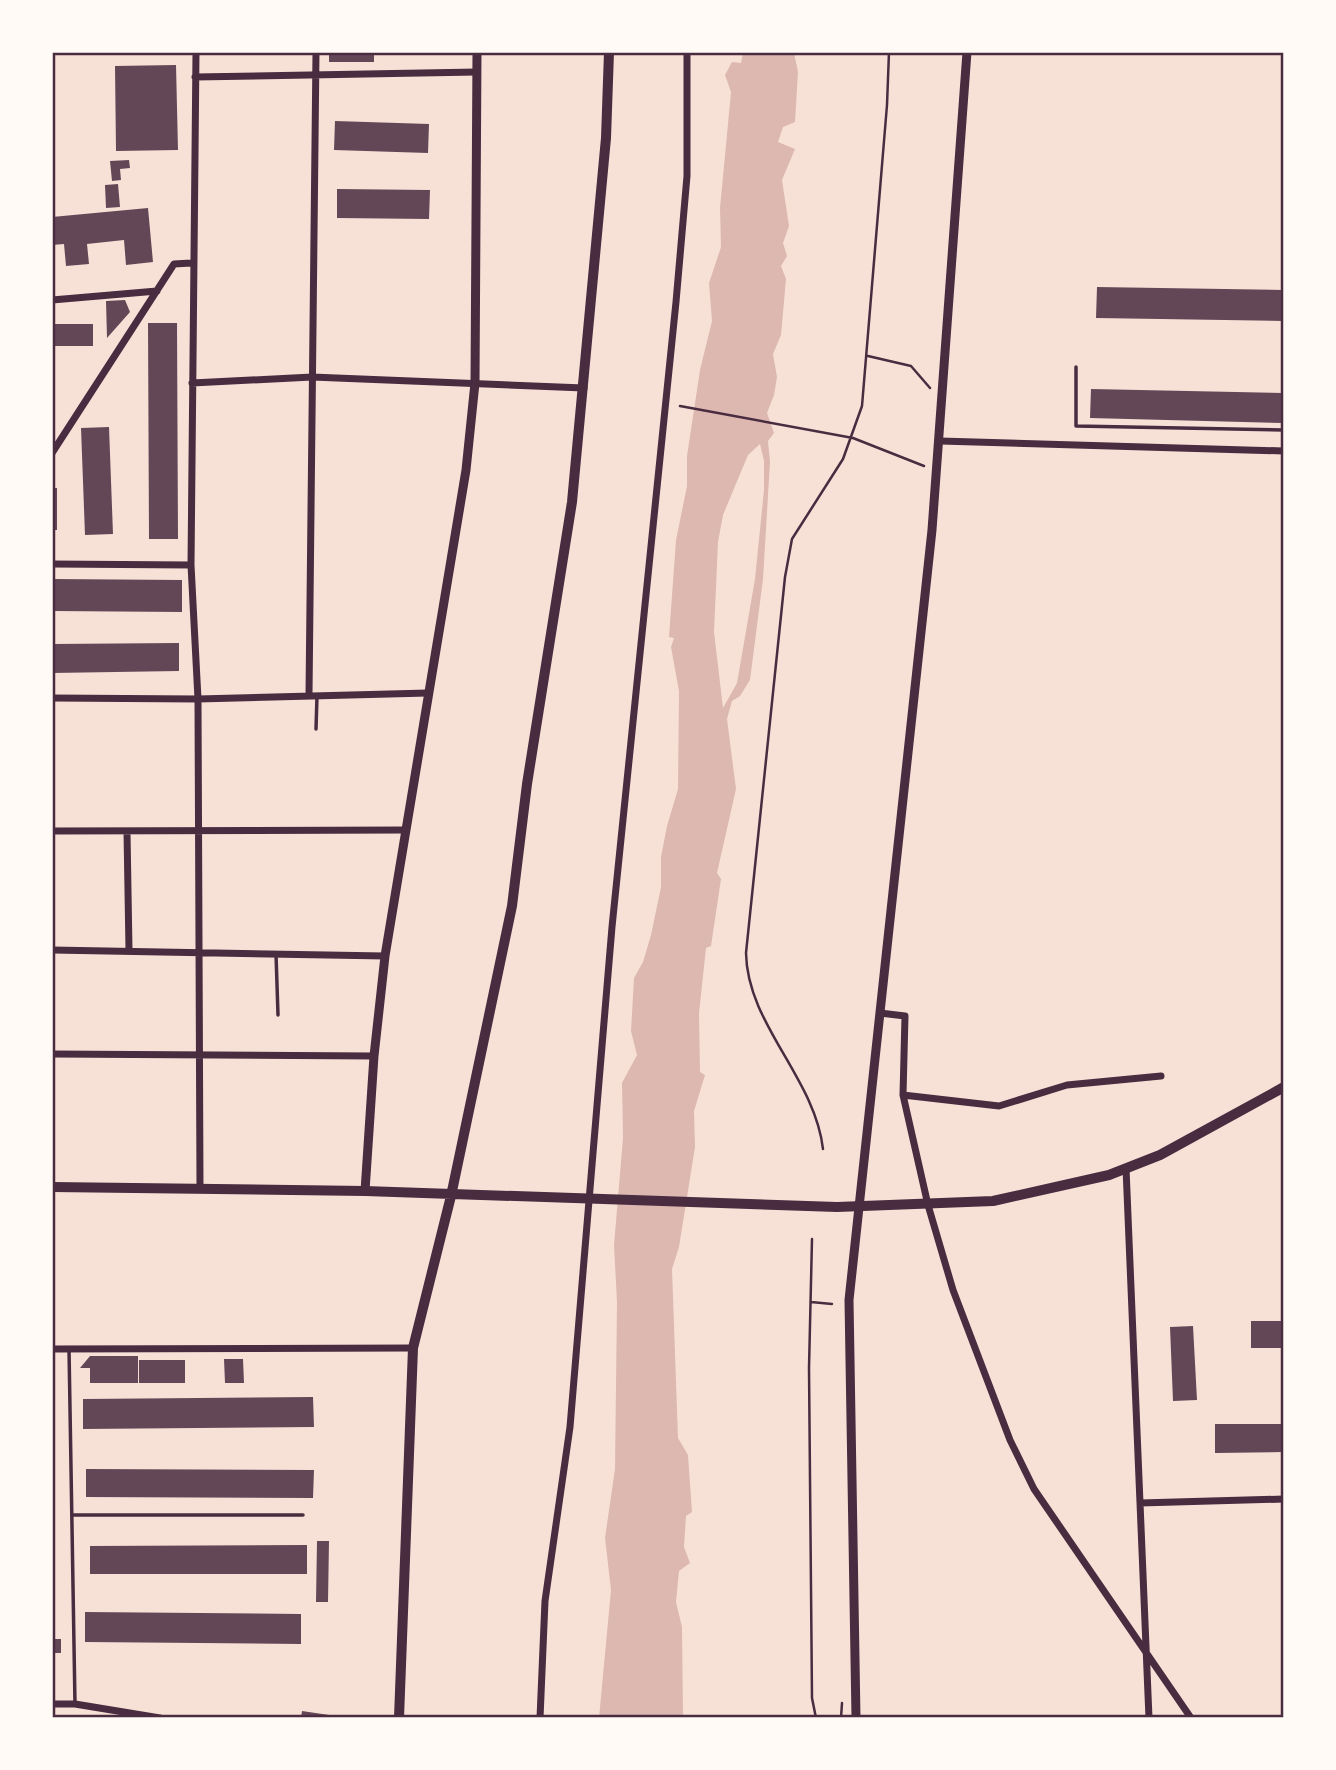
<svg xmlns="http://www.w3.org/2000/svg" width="1336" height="1770" font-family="Poppins,sans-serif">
<rect width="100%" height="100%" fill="#f7e1d7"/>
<path fill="#dcb8b0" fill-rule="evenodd" d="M743,53H794L798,72L795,122L783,127L778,142L795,149L782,180L789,226L783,243L787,256L781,266L786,279L781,335L773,354L777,377L774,395L767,413L774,433L768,441L770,462L763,579L750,680L740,696L732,701L727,719L736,789L717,873L721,879L711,946L706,948L699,1013L700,1072L705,1075L694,1111L695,1147L679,1247L672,1269L678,1438L688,1455L692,1512L686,1516L684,1547L690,1563L679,1571L676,1602L682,1627L683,1717L599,1718L611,1590L605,1538L615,1469L617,1302L614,1245L623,1138L622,1083L637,1055L631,1031L634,978L643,962L651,935L661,887V857L667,826L678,789L679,691L671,647L674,638L669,637L676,540L687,486V456L700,370L712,321L709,283L721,247L720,208L731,92L725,75L732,62L741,63ZM760,444L764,461V490L755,579L737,683L723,708L714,632L718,542L723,515L748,455Z"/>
<path fill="#644757" d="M329,52H374V62H329Z
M176,65L178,150L116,151L115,66Z
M335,121L429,124L428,153L334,150Z
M129,160L130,168L120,169L121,180L112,181L110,161Z
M118,184L120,207L106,208L105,185Z
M337,189L430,190L429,219L337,218Z
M148,208L153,262L126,265L124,240L87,244L89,264L66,266L64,244L52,245V217Z
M1097,287L1284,290V321L1096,318Z
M125,300L130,312L107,338L106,301Z
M148,323H177L178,539H149Z
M52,324H93V346H52Z
M1091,389L1284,393V423L1090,418Z
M109,427L113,534L85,535L81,428Z
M52,488H57V530H52Z
M52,579L182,580V612L52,611Z
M179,643V671L52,673V644Z
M1251,1321H1284V1348H1251Z
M1193,1326L1197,1400L1173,1401L1170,1327Z
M90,1356H138V1383H90V1368H80Z
M224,1359H243L244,1383H225Z
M139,1360H185V1383H139Z
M313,1397L314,1427L83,1429V1399Z
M1215,1424H1284V1452L1215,1453Z
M86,1469L314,1470L313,1498L86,1497Z
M317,1541H329L328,1602H316Z
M52,1542H55V1571H52Z
M307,1545V1574H90V1546Z
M85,1612L301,1614V1644L85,1642Z
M52,1639H61V1653H52Z
M302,1711L336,1716V1718H301Z"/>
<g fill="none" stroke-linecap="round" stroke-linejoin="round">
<path stroke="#4a2c40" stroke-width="2.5" d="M868,356L911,366L930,388
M680,406L853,438L924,466
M823,1149C815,1078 747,1024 746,953L785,577L792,539L843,459L862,406L887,105L889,52
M812,1239L809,1368L812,1698L816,1718
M811,1302L832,1304
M841,1718L842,1703"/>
<path stroke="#4a2c40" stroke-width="3.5" d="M1076,367V426L1284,430
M316,729L317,696
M276,954L278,1015
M69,1349L75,1704
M72,1515H303"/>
<path stroke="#4a2c40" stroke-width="7" d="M196,52L191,565L198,699L200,1189
M195,77L477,72
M52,300L157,291
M192,383L312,377L584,388
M940,441L1284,451
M52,453L174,264L191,263
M52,564L191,565
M309,694L316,52
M52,698L198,699L428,693
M52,831L406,830
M127,832L129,950
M52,950L385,956
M880,1013L905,1016L903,1095L928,1205L953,1290L1010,1440L1034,1489L1191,1718
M52,1054L374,1056
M903,1095L999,1106L1067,1085L1161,1076
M1126,1168L1149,1718
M52,1349L413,1348
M1140,1503L1284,1499
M52,1704H75L160,1718
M540,1718L545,1601L570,1427L612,927L676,302L687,176V52"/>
<path stroke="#4a2c40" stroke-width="9" d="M365,1191L374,1056L385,956L466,470L475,383L477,52
M856,1718L849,1300L932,530L967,52"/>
<path stroke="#4a2c40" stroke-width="10" d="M52,1187L365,1191L837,1207L993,1201L1109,1175L1160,1155L1284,1087
M399,1718L413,1348L451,1196L512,906L527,784L572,502L606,138L609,52"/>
</g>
<rect width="1336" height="1770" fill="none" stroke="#fffaf5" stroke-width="108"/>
<rect x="54" y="54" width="1228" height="1662" fill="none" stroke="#4a2c40" stroke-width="2.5"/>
</svg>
